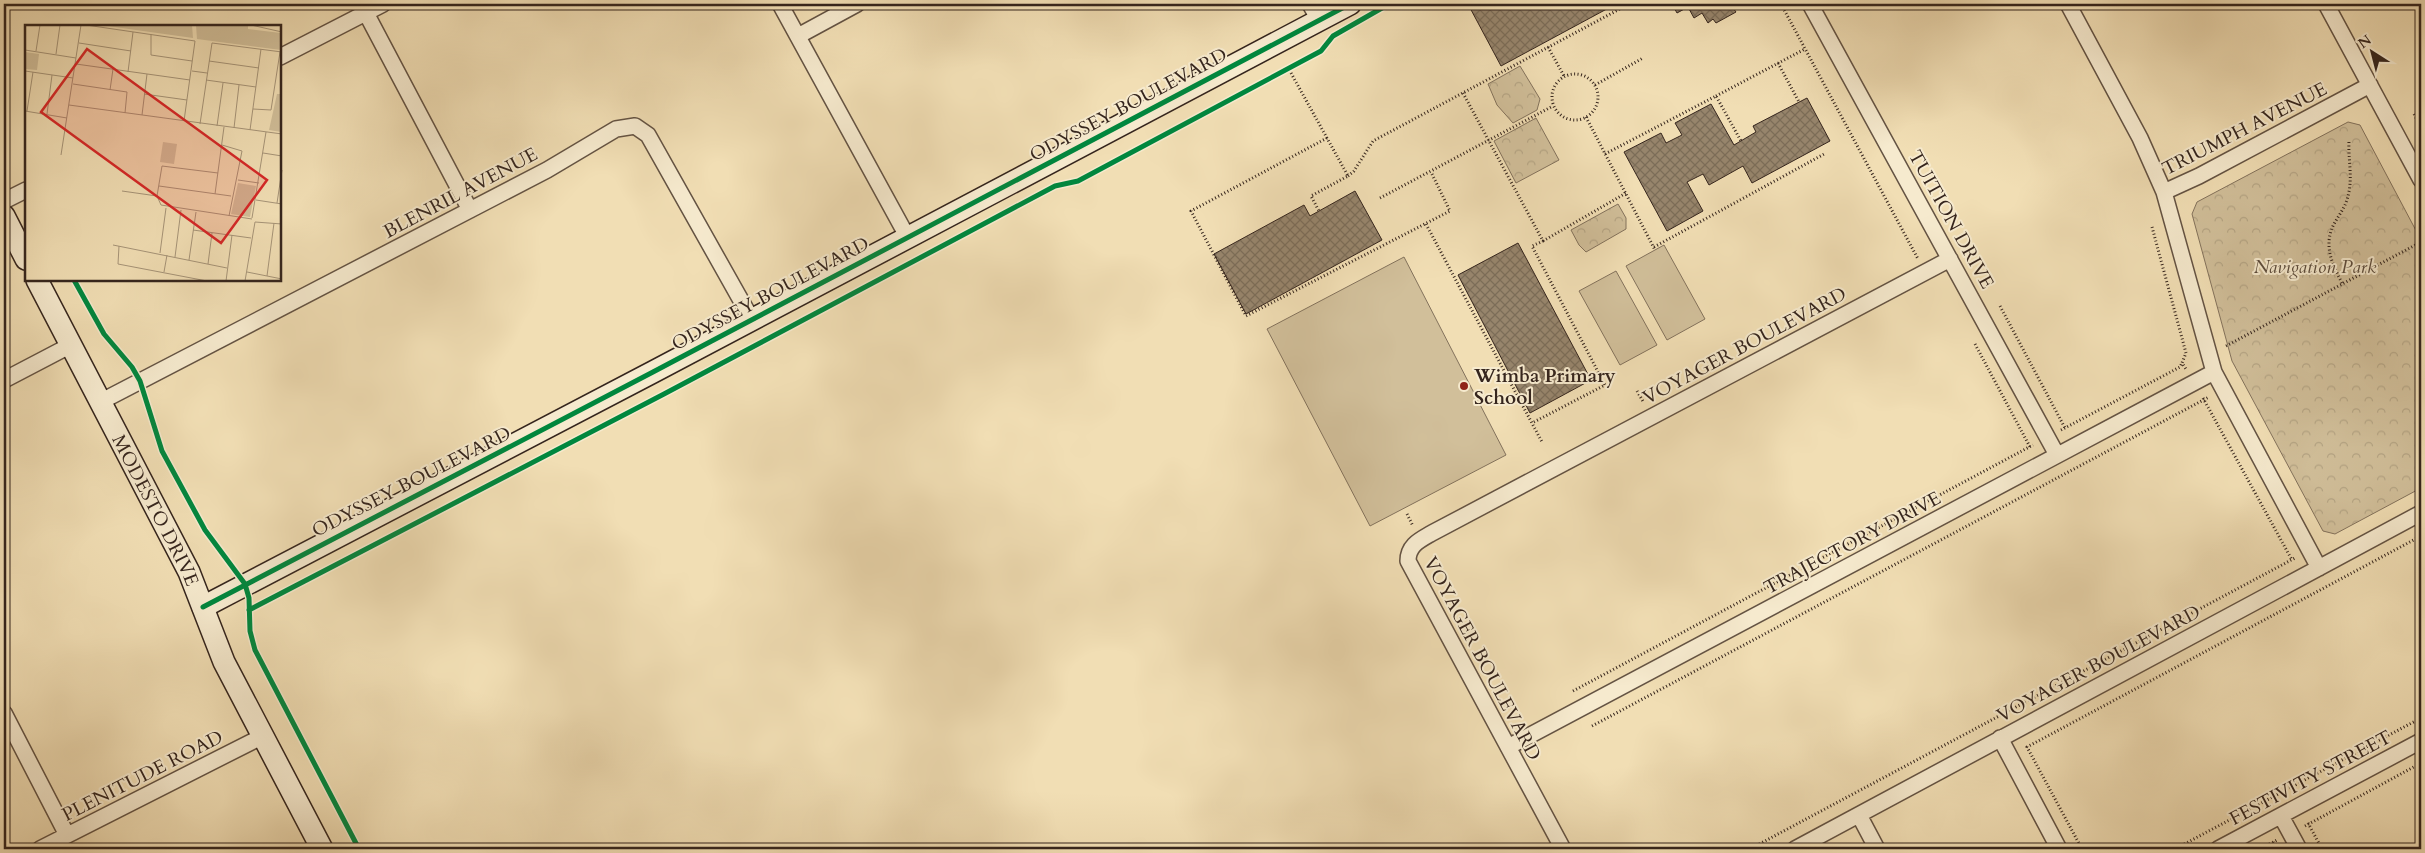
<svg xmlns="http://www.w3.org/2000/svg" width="2425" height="853" font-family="Cardo,serif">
<defs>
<pattern id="park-crowns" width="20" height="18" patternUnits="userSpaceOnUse" patternTransform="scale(1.25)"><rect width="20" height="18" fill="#d1bf9a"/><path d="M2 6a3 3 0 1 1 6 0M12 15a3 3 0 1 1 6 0" fill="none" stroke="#b4a484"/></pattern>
<pattern id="building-cross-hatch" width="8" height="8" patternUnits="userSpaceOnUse" patternTransform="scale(1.25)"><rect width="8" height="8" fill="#97856c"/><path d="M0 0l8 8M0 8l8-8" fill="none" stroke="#7c6d58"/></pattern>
</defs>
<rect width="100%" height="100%" fill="#f1deb4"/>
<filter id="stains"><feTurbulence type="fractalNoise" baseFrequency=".004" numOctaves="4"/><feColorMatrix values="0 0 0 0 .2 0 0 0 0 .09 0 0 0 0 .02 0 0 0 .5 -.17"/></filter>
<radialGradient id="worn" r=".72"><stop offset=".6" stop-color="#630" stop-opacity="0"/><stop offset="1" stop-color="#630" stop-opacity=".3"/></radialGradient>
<path fill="#d1bf9a" stroke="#83725c" d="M1664,245L1705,319L1667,340L1626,266Z
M1404,257L1506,455L1370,526L1267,329Z
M1616,271L1657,345L1620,365L1579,291Z"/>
<path fill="url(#park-crowns)" stroke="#83725c" d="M1520,66L1540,99L1537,110L1513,123L1497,105L1488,84Z
M1536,118L1559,160L1516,183L1494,141Z
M2348,122L2360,125L2421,240V488L2335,534L2323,531L2232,361L2192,214L2197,202Z
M1618,204L1626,218V229L1586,252L1579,245L1571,230Z"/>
<path fill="url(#building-cross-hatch)" stroke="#35251d" d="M1473,4H1616L1501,66L1469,6Z
M1672,4H1742L1733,8L1736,12L1716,23L1713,19L1708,23L1702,13L1694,18L1688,7L1677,13Z
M1807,98L1830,141L1752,183L1743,166L1709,185L1703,174L1687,182L1703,211L1667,231L1624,152L1661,133L1666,143L1682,135L1675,123L1711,104L1734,145L1756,132L1753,126Z
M1355,191L1382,240L1246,314L1214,254L1304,205L1310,216Z
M1518,243L1591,380L1530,413L1458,275Z"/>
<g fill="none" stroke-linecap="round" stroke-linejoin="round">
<g stroke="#645343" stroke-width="18">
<path id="street" d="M780,4L908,238
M1310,4L1319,20
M1810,4L2057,455
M2068,4L2140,138L2164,192L2214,372L2319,568
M2326,4L2421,180
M366,13L470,210
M798,36L857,4
M280,57L383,4
M2164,192L2199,176L2370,85
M4,201L26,190
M4,380L71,345
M100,402L547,170L616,129L635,126L648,135L752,320
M4,713L67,835
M2000,738L2059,849
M1508,747L2214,372
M1859,815L1877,849
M2281,816L2299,849
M40,849L263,736
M1563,849L1408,561C1408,545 1420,540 1432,533L1950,259
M1795,849L2421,513
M2218,849L2421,741"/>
</g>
<g stroke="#35251d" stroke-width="24">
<g id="secondary">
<path d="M4,216L26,259"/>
<path id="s1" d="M37,280L189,572L224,662L322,849"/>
<path d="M203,607L653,372L1350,4"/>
</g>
</g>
<path stroke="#35251d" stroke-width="3" stroke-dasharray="1 2.5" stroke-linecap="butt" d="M1781,4L1918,259
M1548,47L1564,76
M1778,63L1799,102
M1291,73L1348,176L1311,196L1319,211
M1552 97a23 23 0 1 1 46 0a23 23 0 1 1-46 0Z
M1595,85L1643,58
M1463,93L1543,241L1532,246L1605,385L1532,423
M1716,96L1805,49
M2414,114L2421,127
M1586,117L1655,250
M1327,138L1191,211L1246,316L1450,211L1431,172
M1605,154L1716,96L1741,141
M1348,176L1354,171L1373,141L1629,4
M1380,198L1553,106
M1426,224L1542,442
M2152,227L2186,353L2182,363L2186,369
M1543,241L1626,193
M1654,247L1826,153
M2342,283C2332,264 2323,245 2334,224C2339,215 2346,206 2348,196C2353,178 2348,159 2349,141
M2000,306L2065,428
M1975,344L2030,447
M2226,346L2421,242
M1637,391L1644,403
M2203,398L2292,560
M2061,430L2180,367L2182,363
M1407,514L1413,526
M1573,691L2033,445
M1592,726L2209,397
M2308,823L2322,849
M2305,826L2421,763
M2273,842L2277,849
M1750,849L2295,558
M2082,849L2027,747L2421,536
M2175,849L2421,718
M2260,849L2277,840"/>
<use href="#street" stroke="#f6eace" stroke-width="15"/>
<use href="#secondary" stroke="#f6eace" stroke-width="21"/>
<g stroke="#f6eace" stroke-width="8">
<path id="cycleway" d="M74,280L104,334L132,367L140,381L162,451L205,530L245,584L249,598L250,631L255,650L359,849
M203,607L653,372L1350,4
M249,610L664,394L1055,186L1078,181L1321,51L1333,36L1389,4"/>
</g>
<use href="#cycleway" stroke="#00873e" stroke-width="5"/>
</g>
<circle fill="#8f2418" stroke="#f6eace" stroke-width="2" cx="1464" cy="386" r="5"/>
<g text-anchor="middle" stroke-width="4" stroke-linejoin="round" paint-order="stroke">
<g font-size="19" fill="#35251d" stroke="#f6eace">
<text transform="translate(1128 104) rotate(-28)" y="7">ODYSSEY BOULEVARD</text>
<text transform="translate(2244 128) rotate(-27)" y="7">TRIUMPH AVENUE</text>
<text transform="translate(460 192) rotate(-28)" y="7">BLENRIL AVENUE</text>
<text transform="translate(1952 219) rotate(61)" y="7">TUITION DRIVE</text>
<text transform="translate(770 293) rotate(-28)" y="7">ODYSSEY BOULEVARD</text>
<text transform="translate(1744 345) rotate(-28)" y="7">VOYAGER BOULEVARD</text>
<text transform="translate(411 481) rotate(-27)" y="7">ODYSSEY BOULEVARD</text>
<text dy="7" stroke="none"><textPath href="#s1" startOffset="259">MODESTO DRIVE</textPath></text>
<text transform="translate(1852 542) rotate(-28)" y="7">TRAJECTORY DRIVE</text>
<text transform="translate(1483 658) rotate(62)" y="7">VOYAGER BOULEVARD</text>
<text transform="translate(2098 663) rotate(-28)" y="7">VOYAGER BOULEVARD</text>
<text transform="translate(142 775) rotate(-27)" y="7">PLENITUDE ROAD</text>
<text transform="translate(2310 777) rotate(-28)" y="7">FESTIVITY STREET</text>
</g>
<g font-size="19" font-style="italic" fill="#5c4c3c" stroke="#f6eace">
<text x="2315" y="273">Navigation Park</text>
</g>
<g font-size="19" font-weight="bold" fill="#35251d" stroke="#f6eace" text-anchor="start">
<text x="1474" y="382">Wimba Primary<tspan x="1474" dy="22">School</tspan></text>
</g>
</g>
<g transform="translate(25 25)">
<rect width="256" height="256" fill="#f1deb4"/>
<path d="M138,117L152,119L149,139L135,137Z" fill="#d1bf9a"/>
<path d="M76,0H167L168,13L118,6ZM171,0H223V4L256,8V25L172,14ZM0,27L14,29L12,45L0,44ZM252,69H256V107L244,105ZM213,158L231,161L225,192L206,189Z" fill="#d1bf9a"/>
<path fill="none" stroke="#a69478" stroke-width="1" d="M61,0L170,16L159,96M226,0L257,7M126,9V30L167,36M54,18L106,26M0,25L51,33M11,26L15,0M31,29L35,0M184,36L234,43M51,39L165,55M0,46L48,53M167,46L182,48M103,47L108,7M181,55L231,62M48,59L102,67L100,88M85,65L88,44M119,69L162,75M44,80L257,109M228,84L246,85L255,27M0,86L42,93M2,86L8,47M22,89L27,50M117,90L122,49M175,99L187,18L257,27M192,101L198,58M209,103L214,60M225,105L236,24M197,120L217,126L204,191M238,128L257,131M36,130L56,0M193,148L137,141L132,171L136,180L227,194M213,155L234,158M134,161L206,171M97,166L132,171M190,169L199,102M231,175L257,179M252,178L257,145M227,193L241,107M230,197L257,199M168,205L226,213M88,220L202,243M94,221L93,239L182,256M135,228L141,183M150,232L156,185M164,235L171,187M183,239L187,208M139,247L142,230M222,247L257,254M242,251L249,198M201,256L207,210M220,256L230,197"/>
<path fill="#d62828" fill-opacity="0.15" stroke="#d62828" stroke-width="2.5" d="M62,24L242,155L196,218L16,87Z"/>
<rect width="256" height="256" fill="none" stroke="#35251d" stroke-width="2.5"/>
</g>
<rect width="2425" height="853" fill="none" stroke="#f1deb4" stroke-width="20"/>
<rect x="5" y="5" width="2415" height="843" fill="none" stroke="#35251d" stroke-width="2.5"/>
<rect x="10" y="10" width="2405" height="833" fill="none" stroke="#35251d"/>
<g transform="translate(2372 52) rotate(324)" stroke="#f6eace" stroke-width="4" paint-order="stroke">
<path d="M0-4L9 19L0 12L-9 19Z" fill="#35251d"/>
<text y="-8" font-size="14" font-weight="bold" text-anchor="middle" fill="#35251d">N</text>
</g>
<rect width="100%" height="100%" filter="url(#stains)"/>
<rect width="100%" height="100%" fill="url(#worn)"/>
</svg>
